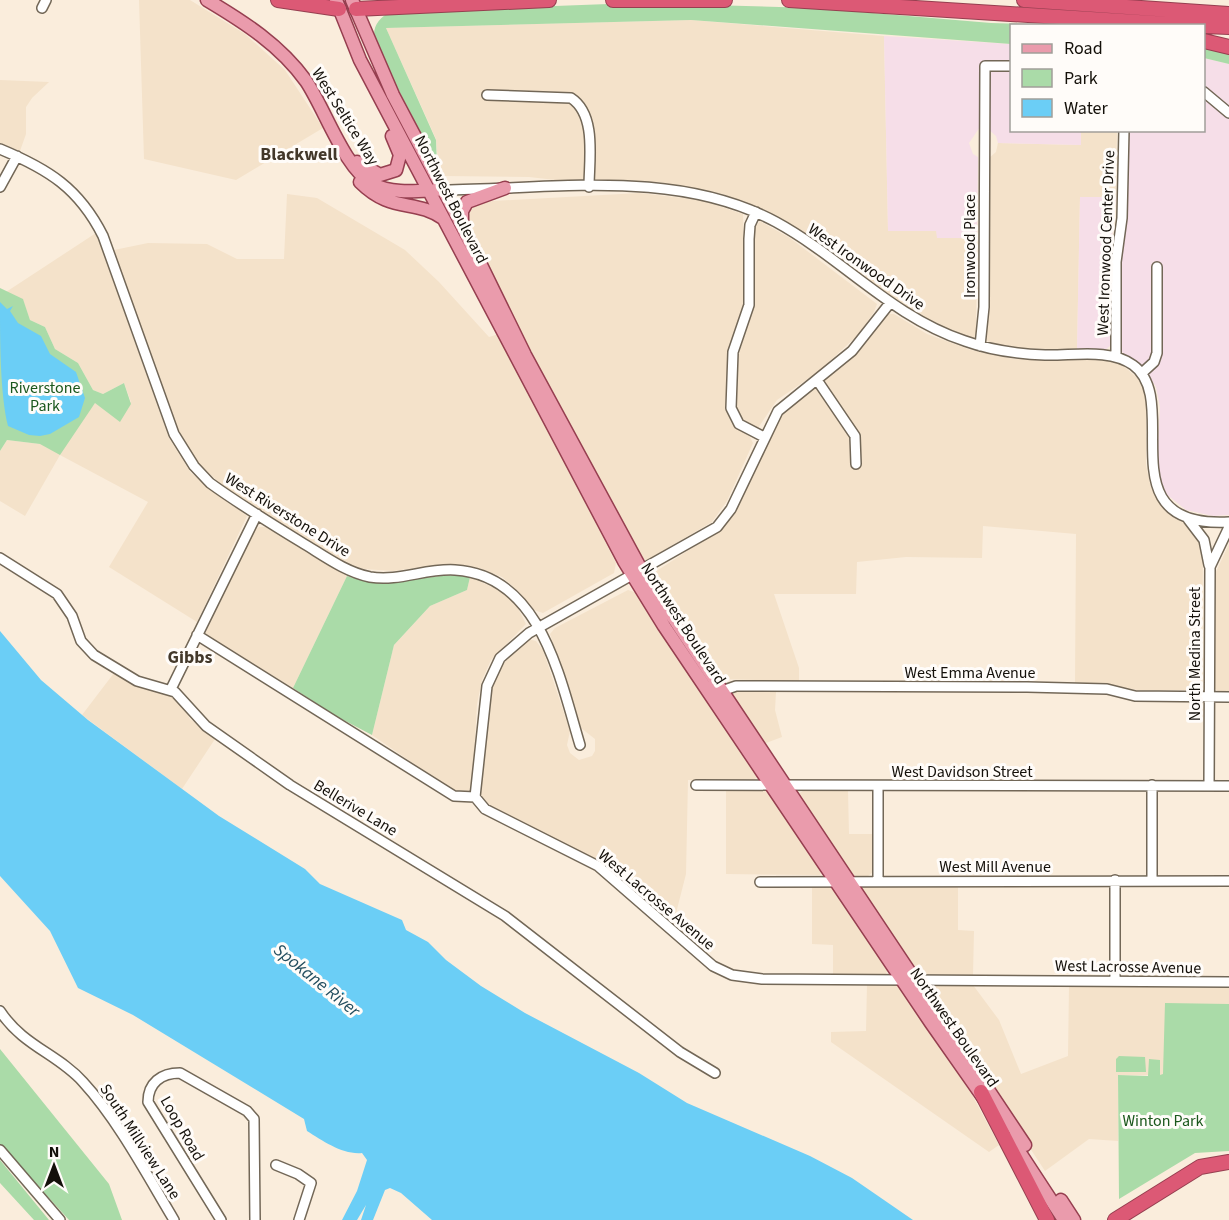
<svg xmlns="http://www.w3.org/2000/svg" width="1229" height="1220" font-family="'Source Sans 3',sans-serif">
<rect width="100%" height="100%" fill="#faeddc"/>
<path fill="#f4e2ca" d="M139,0H190L245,34L285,70L323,128L236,180L144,159Z
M691,20L884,36L888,230L937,231V238H977L976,335L973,338L965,336L931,323L891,299L788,223L763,210L723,194L658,182H573L529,177L444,176L439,173L436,139L386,28Z
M0,80L49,82L32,98L26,107V134L20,151L0,143Z
M1081,131H1117L1116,197H1080L1077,350L1020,348L993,343L987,341V336L989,158L996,152L998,143L1081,145Z
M639,193L701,200L743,214L745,310L729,362L725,408L732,424L750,437L753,443L727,501L712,522L647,560L641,559L562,418L465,223L464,212L475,202Z
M287,194L317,198L405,250L439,282L489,337L499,334L616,563L614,573L543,613L534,610L517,590L502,577L479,568L445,564L393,571L364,569L350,565L271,517L224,487L199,464L179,431L171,412L114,250L148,243L207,244L237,259H284Z
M760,221L790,238L877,304L874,312L859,334L818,372L777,400L758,428L741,419L735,404L738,358L751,312L752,237L755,227Z
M96,233L169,438L191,473L247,516L197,622L109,567L148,502L60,455L25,516L0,501V451L7,440L40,444L95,403L131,402L124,383L103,394L93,390L78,363L55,349L45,327L30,320L23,300L6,292Z
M888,314H894L927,334L971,350L1014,359L1105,360L1120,363L1141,381L1146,393V465L1151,488L1166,509L1189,524L1203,544L1202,690H1137L1112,685L1075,683L1076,534L983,526L982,558L906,557L857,562L856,594H774L799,668V681L718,679L652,574L721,529L735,512L779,418L787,408L847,363Z
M259,527H266L347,576L293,688L205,634L252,533Z
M1229,544V691H1218L1214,688V576Z
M470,577L501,591L517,606L526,624L491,660L482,680L477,704L472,789L468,792H455L372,735L394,645L430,606L467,590Z
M628,590L637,593L759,776L753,780H688L686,874L673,925L600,862L489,806L480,799L479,793L493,684L502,665L528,639L536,641L543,650L570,731L567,745L570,753L579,760L592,756L595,751V739L581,728L550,634L555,628Z
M114,673L144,689L174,696L182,704L190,719L215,739L182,789L82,715Z
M735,692H776L775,710L782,737L761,745L731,695Z
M726,789H769L822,870L820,875L726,874Z
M848,791L849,834H873V872L868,876L851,877L798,794L803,791Z
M812,885L831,886L888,969L886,974L833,975V945L812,944Z
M865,886H958V930L974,931L973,975L918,974L861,890Z
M867,984L898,985L902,989L971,1093L999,1145L989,1152L831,1042V1032L866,1031Z
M929,985H973L999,1020L1021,1074L1068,1056L1069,986L1229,988V1075H1118V1141L1089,1139L1045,1171L926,989Z"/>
<path fill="#f6dee8" d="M884,36L1011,44V63H981L980,127L969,143L973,154L978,157L977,238H937L936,231H888Z
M1204,58L1229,64V515L1213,516L1186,510L1165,493L1157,466L1160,407L1156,387L1146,371L1122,352L1120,346L1121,259L1127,214V131L1204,130Z
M995,70H1011L1012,130L1081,131V145L998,143L996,136L989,130L988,74Z
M1080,197H1116L1110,258V346L1105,350H1077Z"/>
<path fill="#aadba8" d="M635,3L814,8L991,23L1061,25L1012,26L1011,44L691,20L386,28L436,140L437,164L394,81L374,35C374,24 381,16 391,12Z
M1204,45L1229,51V64L1204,58Z
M0,288L23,299L30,320L45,327L55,349L78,363L93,390L103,394L124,383L131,404L120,422L95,403L60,455L40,444L7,440L0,451Z
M458,575L470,577L467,590L430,606L394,645L372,735L334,715L293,688L347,576C385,589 419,576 458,575Z
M1165,1003L1229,1004V1151L1195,1153L1119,1199L1118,1075L1148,1076L1149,1059L1160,1060V1075L1163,1074Z
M0,1049L109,1184L122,1220H69L0,1144Z
M1119,1056L1145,1057L1146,1072H1116V1059Z
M0,1160L49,1220H34L0,1183Z"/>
<path fill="#6bcef6" d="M0,302L7,309L13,306L10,311L18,323L41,336L50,354L76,372L85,398L79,417L50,434L40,436L29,435L8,426C0,394 0,338 0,302Z
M0,631L41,680L88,720L219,816L305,869L320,884L402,920L406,930L428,942L446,960L481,986L525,1013L639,1073L687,1103L810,1156L852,1178L913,1220H432L401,1193L390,1188L385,1190L373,1220H361L366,1205L357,1220H342L357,1191L367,1160L362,1153C343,1155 323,1141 307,1131L304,1119L133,1015L78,988L50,931L0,876Z"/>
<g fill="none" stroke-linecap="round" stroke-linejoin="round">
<g stroke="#726757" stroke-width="12">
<path id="minor" d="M42,8L46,0
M1204,92L1229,113
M487,95L571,98C597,115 589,160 589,187
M0,149C48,169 79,188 103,236L174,434L194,466L210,483C239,504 270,523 301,542C323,555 345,572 370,577C399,582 426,568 455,570C541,575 560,679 580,745
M0,187L17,156
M444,190C553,189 676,168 776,222C842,258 892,317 965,341C990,350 1018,354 1045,355C1072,356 1110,348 1133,365C1184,401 1103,529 1229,522
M756,212L750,225L749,239V305L733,352L731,408L739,424L764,437
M980,346L984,307L985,66H1012
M1116,357V262L1122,218L1124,130
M1142,373L1154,362L1157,353V267
M817,380L855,436L856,464
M1188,519L1204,540L1209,565
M0,558L57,594L72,616L81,641L94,655L137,681L175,692L206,726L290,785L505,916L680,1052L715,1073
M197,635L454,796L475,797
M171,689L257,514
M716,693L736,686L1027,687L1107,689L1135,696L1229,697
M696,785L1229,786
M1209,786L1210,567L1229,527
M475,797L485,809L598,866L713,966L732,975L762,979L1229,982
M475,797L487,686L500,658L529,633L717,527L731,509L778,411L852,351L890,303
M878,881V786
M1152,881V785
M760,882L1229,881
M1115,981V880
M0,1011C23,1046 58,1054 83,1082C118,1120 147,1175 174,1220
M0,1150L60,1220
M276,1165L298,1174L311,1183L299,1220
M221,1220L148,1102C148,1083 161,1073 180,1073L247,1111L254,1119L255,1220"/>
</g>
<g stroke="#963f50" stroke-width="15">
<path id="major" d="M207,0C244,22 280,45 306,81C325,109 344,168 373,184C391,194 417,191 437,190
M336,0L360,60L624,561L664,626L931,1023L985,1100
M352,0L393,95L458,218L525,355L642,571L1025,1145
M357,162L380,175L396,170L400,155L392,136
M360,182C392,214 415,198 444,219
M462,225V211L467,202L505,188
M1011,1139L1064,1220
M1061,1200L1074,1220"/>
</g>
<g stroke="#963f50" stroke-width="16">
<path id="highway" d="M278,0L339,9
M613,0H725
M789,0L1201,26
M1024,0L1229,14
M356,9L549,0
M1204,26L1229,27
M1204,41L1229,47
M981,1092L1047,1220
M1115,1220L1200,1167L1229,1162"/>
</g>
<use href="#minor" stroke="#fff" stroke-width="9"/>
<use href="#major" stroke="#ea9bac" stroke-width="12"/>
<use href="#highway" stroke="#dc5975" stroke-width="14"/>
</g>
<g text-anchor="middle" stroke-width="6" stroke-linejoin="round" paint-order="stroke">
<g font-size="16" fill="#14100a" stroke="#fffcf9">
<text transform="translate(346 116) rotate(58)" y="6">West Seltice Way</text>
<text transform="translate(452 199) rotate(63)" y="6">Northwest Boulevard</text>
<text transform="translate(1105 243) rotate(-88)" y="6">West Ironwood Center Drive</text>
<text transform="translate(969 246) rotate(-90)" y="6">Ironwood Place</text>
<text transform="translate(867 266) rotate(35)" y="6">West Ironwood Drive</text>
<text transform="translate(288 514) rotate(32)" y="6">West Riverstone Drive</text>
<text transform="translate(684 623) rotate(57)" y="6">Northwest Boulevard</text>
<text transform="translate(1194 654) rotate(-90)" y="6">North Medina Street</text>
<text x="970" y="678">West Emma Avenue</text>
<text x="962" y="777">West Davidson Street</text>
<text transform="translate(356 807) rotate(31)" y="6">Bellerive Lane</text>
<text x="995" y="872">West Mill Avenue</text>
<text transform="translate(657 899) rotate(40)" y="6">West Lacrosse Avenue</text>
<text transform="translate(1128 966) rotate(1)" y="6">West Lacrosse Avenue</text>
<text transform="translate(955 1027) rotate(55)" y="6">Northwest Boulevard</text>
<text transform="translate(183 1128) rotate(60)" y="6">Loop Road</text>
<text transform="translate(141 1141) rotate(57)" y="6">South Millview Lane</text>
</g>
<g font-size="16" fill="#1a571b" stroke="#fffcf9">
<text x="45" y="393">Riverstone<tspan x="45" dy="18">Park</tspan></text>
<text x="1163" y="1126">Winton Park</text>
</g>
<g font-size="18" font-weight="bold" fill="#43382a" stroke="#fffcf9">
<text x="299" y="160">Blackwell</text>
<text x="190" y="663">Gibbs</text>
</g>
<g font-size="18" font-style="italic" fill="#224d5e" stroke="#fffcf9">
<text transform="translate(317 980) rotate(39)" y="6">Spokane River</text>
</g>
</g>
<rect x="1010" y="24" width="195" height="108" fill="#fffcf9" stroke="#a19e99" stroke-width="1.5"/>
<rect x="1022" y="44" width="30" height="9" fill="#ea9bac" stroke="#a19e99" stroke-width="1.5"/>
<text x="1064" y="54" font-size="18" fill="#14100a">Road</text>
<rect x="1022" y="69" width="30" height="18" fill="#aadba8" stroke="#a19e99" stroke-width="1.5"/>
<text x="1064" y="84" font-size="18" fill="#14100a">Park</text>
<rect x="1022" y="99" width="30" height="18" fill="#6bcef6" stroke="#a19e99" stroke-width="1.5"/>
<text x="1064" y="114" font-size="18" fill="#14100a">Water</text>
<g transform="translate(54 1166)" stroke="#fffcf9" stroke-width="4.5" paint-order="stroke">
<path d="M0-4.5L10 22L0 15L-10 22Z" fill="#14100a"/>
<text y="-9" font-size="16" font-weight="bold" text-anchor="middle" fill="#14100a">N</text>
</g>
</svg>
